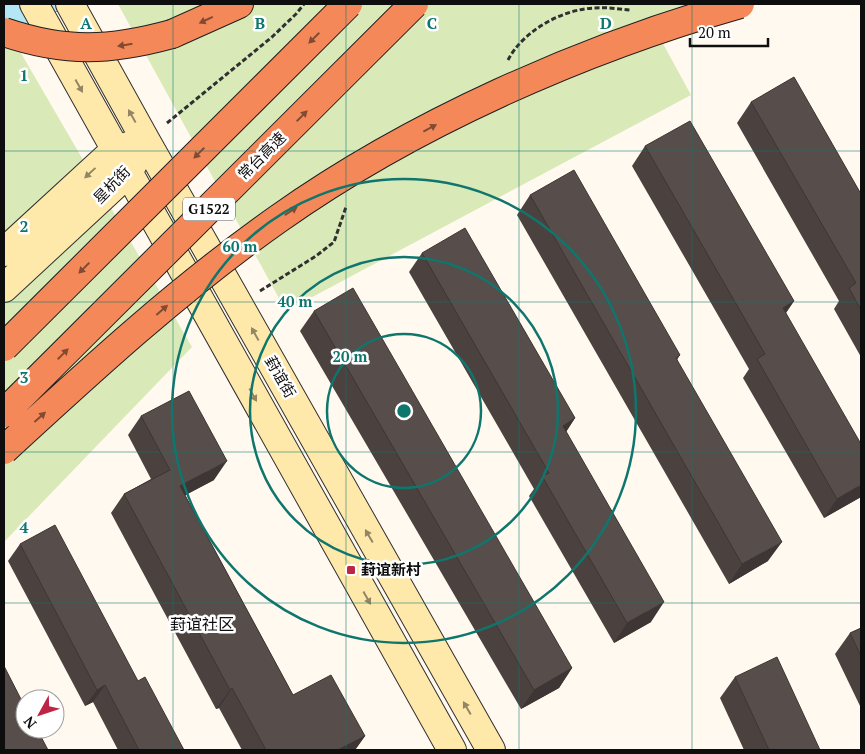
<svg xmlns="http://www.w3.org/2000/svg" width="865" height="754" font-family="'PT Serif','Noto Sans SC',serif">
<rect width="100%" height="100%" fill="#fff9ef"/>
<path fill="#d9e9b8" d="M118,4H738L661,40L691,95L286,311Z
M11,36L192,347L4,542V47Z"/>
<path fill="#b4e7f6" stroke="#3ba9cd" d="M4,4H70L9,37L4,47Z"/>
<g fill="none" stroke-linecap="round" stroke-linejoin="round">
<g stroke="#303030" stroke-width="30">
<path id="secondary" d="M34,4L452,750
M70,4L146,141L491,750
M4,252L115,150L132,145
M4,288L128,173L136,158"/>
</g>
<g stroke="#1f1f1f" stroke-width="30">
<path id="motorway" d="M172,34L239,4"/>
</g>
<path stroke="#303030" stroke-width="3" stroke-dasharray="5 2.5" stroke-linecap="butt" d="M508,60C523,31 562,9 595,8C607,7 619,9 630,10
M167,123L272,37L296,14L304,4
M260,291L316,256L334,242L346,207"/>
<use href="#secondary" stroke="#ffe9aa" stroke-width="28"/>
<use href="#motorway" stroke="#f48858" stroke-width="28"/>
<g stroke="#1f1f1f" stroke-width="30" stroke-linecap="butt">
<path id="motorway-bridge" d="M4,32C66,53 110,51 172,34
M4,347L348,4
M4,413L414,4
M4,450C92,369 180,288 278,219C412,124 582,49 740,4"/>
</g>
<use href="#motorway-bridge" stroke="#f48858" stroke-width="28"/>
</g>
<path fill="#4b4240" d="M751,102L861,194V357L834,309L839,301L737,123Z
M645,146L794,301L786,313L861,497L824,518L743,378L749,369L632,166Z
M530,195L680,355L677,360L768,561L729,584L517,215Z
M422,253L575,418L566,432L651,622L614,643L529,496L534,489L409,272Z
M314,311L572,668L559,688L521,709L300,331Z
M141,416L214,480L185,495L293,695L365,736L355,750H242L219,708L216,709L111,513L124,494L151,479L128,435Z
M20,544L138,681L184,750H118L93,702L85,706L8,561Z
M861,628V708L835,654L850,633Z
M735,677L820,750H744L720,698Z"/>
<path fill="#3d3634" d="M794,301L780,321L783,308Z
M575,418L562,438L563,426Z
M227,461L214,480L167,505L180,486Z
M861,485V497L824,518L837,499Z
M782,542L768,561L729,584L742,564Z
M664,602L651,622L614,643L627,623Z
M572,668L559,688L521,709L534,690Z
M105,685L93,702L85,706L97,690Z
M232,688L219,708L216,709L230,690Z
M365,736L355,750H338Z"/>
<path fill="#574d4a" stroke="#3d3634" d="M794,77L861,194V310L849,288L856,283L751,102Z
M690,121L794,301L783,308L861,444V485L837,499L757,359L765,354L645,146Z
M574,170L680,355L676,358L782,542L742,564L530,195Z
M465,228L575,418L563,426L664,602L627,623L542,476L549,473L422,253Z
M353,288L572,668L534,690L314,311Z
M189,391L227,461L180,486L293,695L331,675L365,736L338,750H266L232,688L230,690L124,494L170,470L141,416Z
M55,525L138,681L145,677L184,750H139L105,685L97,690L20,544Z
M861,628V656L850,633Z
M777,657L820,750H769L735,677Z
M4,666L25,707V729H37L48,750H4Z"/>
<defs><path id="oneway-solid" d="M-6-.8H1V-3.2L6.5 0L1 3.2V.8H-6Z" transform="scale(1.25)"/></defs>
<g fill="#814b33">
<use href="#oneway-solid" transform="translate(206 20) rotate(155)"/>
<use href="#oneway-solid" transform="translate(314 38) rotate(135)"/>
<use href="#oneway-solid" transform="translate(125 45) rotate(171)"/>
<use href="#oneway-solid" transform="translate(302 116) rotate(-45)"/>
<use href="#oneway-solid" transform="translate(430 128) rotate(-28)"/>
<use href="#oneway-solid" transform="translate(199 153) rotate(135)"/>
<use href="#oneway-solid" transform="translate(291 211) rotate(-33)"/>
<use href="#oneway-solid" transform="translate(84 268) rotate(135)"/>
<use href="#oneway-solid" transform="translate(162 310) rotate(-41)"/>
<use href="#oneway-solid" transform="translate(63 354) rotate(-45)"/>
<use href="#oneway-solid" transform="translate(40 417) rotate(-42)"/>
</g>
<g fill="#938664">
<use href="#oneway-solid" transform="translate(79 86) rotate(61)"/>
<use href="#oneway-solid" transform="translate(132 116) rotate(-119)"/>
<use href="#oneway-solid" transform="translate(90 173) rotate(137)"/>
<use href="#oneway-solid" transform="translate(255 334) rotate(-119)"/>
<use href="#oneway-solid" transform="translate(253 395) rotate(61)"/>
<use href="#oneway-solid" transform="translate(369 536) rotate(-120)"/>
<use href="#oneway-solid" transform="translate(367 598) rotate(61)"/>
<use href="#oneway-solid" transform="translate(467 708) rotate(-120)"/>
</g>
<path fill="none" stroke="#0f766e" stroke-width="1" stroke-opacity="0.55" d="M173,4V750M346,4V750M519,4V750M692,4V750M4,151H861M4,302H861M4,452H861M4,603H861"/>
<g fill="none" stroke="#0f766e" stroke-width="2.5">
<circle cx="404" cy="411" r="77"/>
<circle cx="404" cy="411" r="154"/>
<circle cx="404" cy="411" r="232"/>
</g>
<rect fill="#be2544" stroke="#fff" stroke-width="2" x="346" y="565" width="10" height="10" rx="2.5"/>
<g text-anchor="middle" stroke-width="5" stroke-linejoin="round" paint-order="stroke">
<rect fill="#fff" stroke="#565656" stroke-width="1" x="183" y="197.5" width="52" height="23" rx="4"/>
<g font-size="14" font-weight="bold" fill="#0e0e0e">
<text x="209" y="214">G1522</text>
</g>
<g font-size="15" fill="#0e0e0e" stroke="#fff">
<text transform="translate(262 156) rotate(-45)" y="5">常台高速</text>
<text transform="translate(112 185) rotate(-46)" y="5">星杭街</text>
<text transform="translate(280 377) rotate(60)" y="5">葑谊街</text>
</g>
<g font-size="15" font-weight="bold" fill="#0e0e0e" stroke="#fff" text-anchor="start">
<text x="361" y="575">葑谊新村</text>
</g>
<g font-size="16" fill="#0e0e0e" stroke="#fff">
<text x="202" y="630">葑谊社区</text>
</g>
</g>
<g font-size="16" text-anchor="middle" font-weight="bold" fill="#0f766e" stroke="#fff" stroke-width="5" stroke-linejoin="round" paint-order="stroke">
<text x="86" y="29">A</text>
<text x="260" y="29">B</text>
<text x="432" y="29">C</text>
<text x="606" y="29">D</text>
<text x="24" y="81">1</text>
<text x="24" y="232">2</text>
<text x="24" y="383">3</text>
<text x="24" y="533">4</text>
</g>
<circle cx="404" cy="411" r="8" fill="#0f766e" stroke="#fff" stroke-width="2.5"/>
<g font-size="15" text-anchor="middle" font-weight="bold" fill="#0f766e" stroke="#fff" stroke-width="5" stroke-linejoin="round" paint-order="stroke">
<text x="240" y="252">60 m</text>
<text x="295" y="307">40 m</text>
<text x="350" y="362">20 m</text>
</g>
<rect width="865" height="754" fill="none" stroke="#0e0e0e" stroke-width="10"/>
<g transform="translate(40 714) rotate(230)"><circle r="24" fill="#ffffff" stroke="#9f9f9f"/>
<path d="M0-4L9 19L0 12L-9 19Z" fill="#be2544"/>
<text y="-8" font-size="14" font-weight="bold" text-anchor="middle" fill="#0e0e0e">N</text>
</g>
<path d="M690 38v8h78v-8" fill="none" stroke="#0e0e0e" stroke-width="2.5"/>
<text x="698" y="38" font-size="15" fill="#0e0e0e" stroke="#ffffff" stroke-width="4" paint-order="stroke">20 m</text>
</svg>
